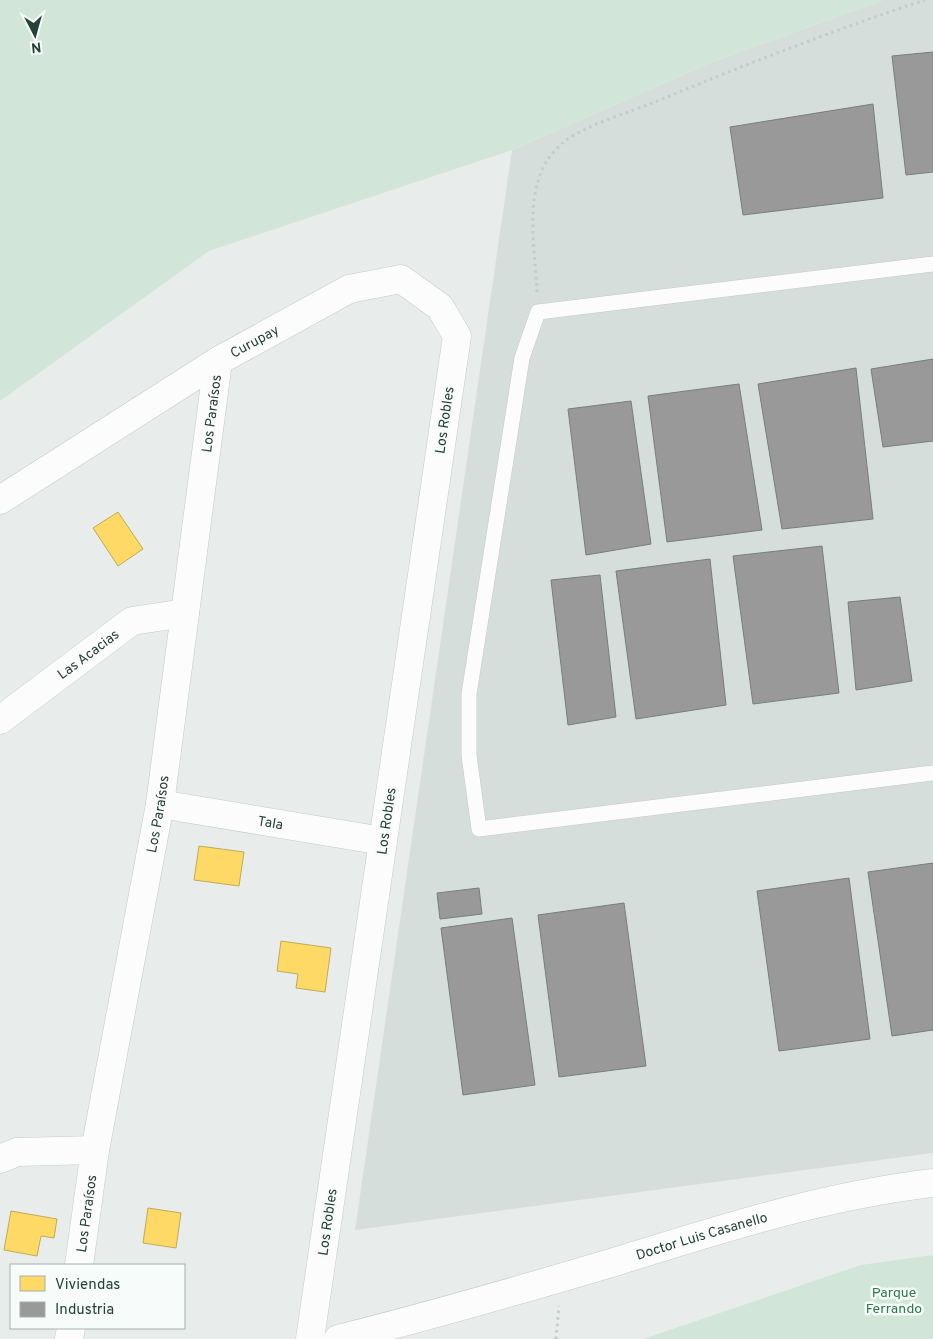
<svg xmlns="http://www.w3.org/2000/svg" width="933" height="1339" font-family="Overpass,sans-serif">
<rect width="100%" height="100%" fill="#e8edeb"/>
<path fill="#d6dedb" d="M883,0H933V1153L355,1230L512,150L710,63Z"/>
<path fill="#d1e6d8" d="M0,0H883L710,63L512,150L209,251L0,401Z
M933,1255V1339H643L861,1265Z"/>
<path fill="#ffd966" stroke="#bdac59" d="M118,512L143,549L118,566L93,528Z
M199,846L244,852L239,886L194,880Z
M281,941L331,948L325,992L296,988L298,974L277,971Z
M148,1208L181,1213L176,1248L143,1243Z
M11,1211L57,1219L54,1238L41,1236L37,1256L4,1250Z"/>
<path fill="#999" stroke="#767f7c" d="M933,52V172L906,175L892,56Z
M873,104L883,198L743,215L730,127Z
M933,359V441L883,447L871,369Z
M856,368L873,519L782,529L758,384Z
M739,384L762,530L667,542L648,396Z
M631,401L651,544L586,555L568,409Z
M822,546L839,693L753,704L733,556Z
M710,559L726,705L636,719L616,571Z
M600,575L616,717L568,725L551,580Z
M900,597L912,681L856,690L848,602Z
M933,863V1030L892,1036L868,872Z
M849,878L870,1039L779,1051L757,891Z
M479,888L482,914L440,919L437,893Z
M624,903L646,1066L559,1077L538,915Z
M512,918L535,1085L463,1095L441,928Z"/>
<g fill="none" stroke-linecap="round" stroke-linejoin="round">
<g stroke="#c5cac8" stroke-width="16">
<path id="lane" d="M933,264L538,312L522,358L469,694V755L479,829L933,773"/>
</g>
<g stroke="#c5cac8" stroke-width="29">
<g id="street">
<path id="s1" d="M0,500L218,361L349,289L401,279L440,307L457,336L310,1339"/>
<path id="s2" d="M0,720L132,621L185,613"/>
<path id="s3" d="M160,804L383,841"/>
<path d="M0,1159L17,1152L95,1150"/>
<path id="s4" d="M79,1265L95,1150L160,804L218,361"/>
<path d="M69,1339L71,1328"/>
<path id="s5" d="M338,1339C430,1316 520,1290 611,1263C717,1230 822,1196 933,1183"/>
</g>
</g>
<path stroke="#c3ccca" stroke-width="3" stroke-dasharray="2.5 4" stroke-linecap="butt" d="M537,292C535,251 525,201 545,164C549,157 558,146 565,141C586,125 630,112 655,102C744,65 834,30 925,0
M556,1339L559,1306"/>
<use href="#lane" stroke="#fcfcfc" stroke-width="15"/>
<use href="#street" stroke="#fcfcfc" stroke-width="28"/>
</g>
<g text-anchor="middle" stroke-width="5" stroke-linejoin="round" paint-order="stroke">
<g font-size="14" fill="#24423a" stroke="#f7fbf9">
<text dy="5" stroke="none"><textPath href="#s1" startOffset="300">Curupay</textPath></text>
<text dy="5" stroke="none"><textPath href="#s4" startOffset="862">Los Paraísos</textPath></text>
<text transform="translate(444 420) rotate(-82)" y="5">Los Robles</text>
<text dy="5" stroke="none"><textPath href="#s2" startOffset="110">Las Acacias</textPath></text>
<text dy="5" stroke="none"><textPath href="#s4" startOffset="458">Los Paraísos</textPath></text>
<text transform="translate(386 821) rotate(-82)" y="5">Los Robles</text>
<text dy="5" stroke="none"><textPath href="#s3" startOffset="112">Tala</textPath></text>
<text dy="5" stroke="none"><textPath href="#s4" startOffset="52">Los Paraísos</textPath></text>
<text transform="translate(327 1222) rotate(-82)" y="5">Los Robles</text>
<text dy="5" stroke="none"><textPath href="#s5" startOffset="378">Doctor Luis Casanello</textPath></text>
</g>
<g font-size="14" fill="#2d7a4b" stroke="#f7fbf9">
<text x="894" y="1297">Parque<tspan x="894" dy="16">Ferrando</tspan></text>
</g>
</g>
<rect x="10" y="1264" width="175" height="65" fill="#f7fbf9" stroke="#a3b1ad"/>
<rect x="20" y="1276" width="25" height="15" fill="#ffd966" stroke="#a3b1ad"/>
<text x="55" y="1289" font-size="15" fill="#24423a">Viviendas</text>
<rect x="20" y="1302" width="25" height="15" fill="#999999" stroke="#a3b1ad"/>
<text x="55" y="1314" font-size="15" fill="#24423a">Industria</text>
<g transform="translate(35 35) rotate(174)" stroke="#f7fbf9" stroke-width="4" paint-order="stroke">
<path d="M0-4L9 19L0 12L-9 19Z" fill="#24423a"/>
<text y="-8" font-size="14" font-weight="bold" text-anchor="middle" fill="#24423a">N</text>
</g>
</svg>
